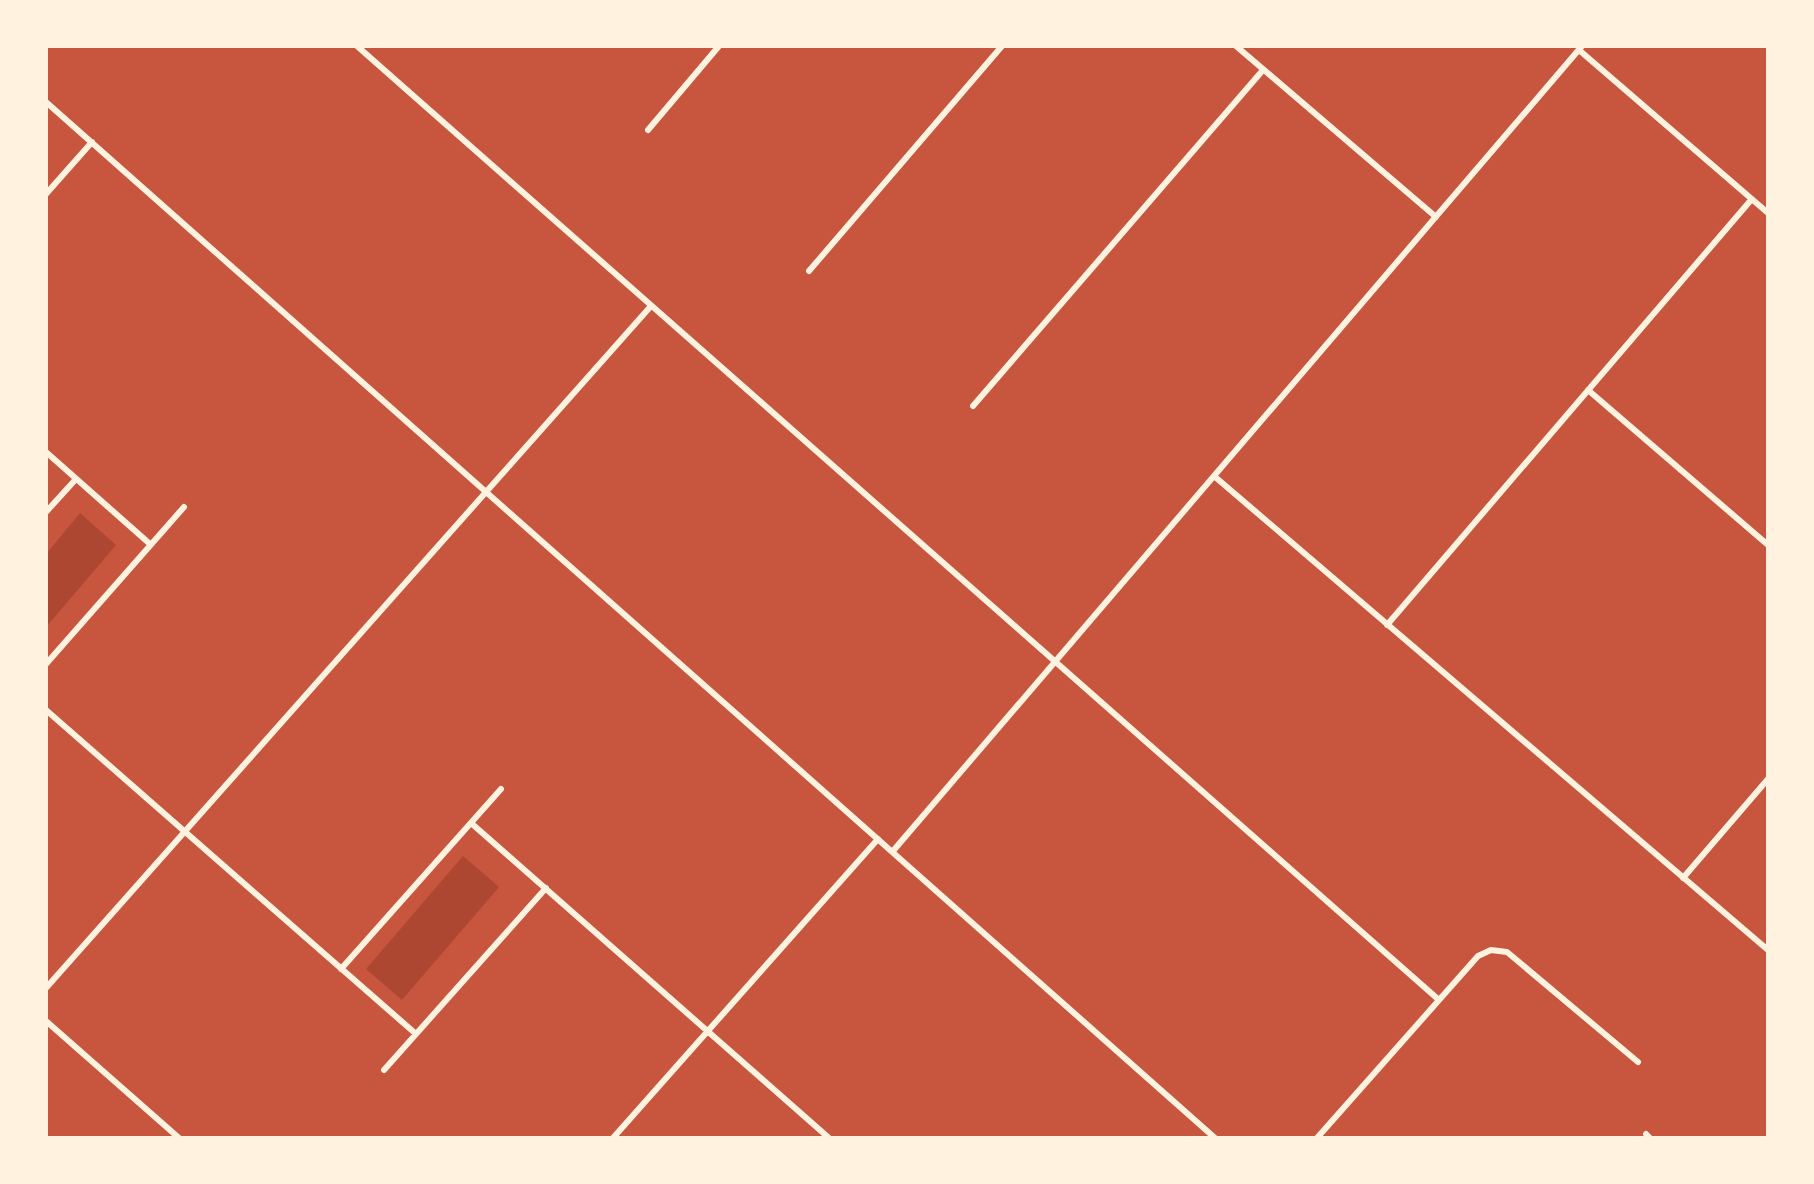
<svg xmlns="http://www.w3.org/2000/svg" width="1814" height="1184" font-family="Literata,serif">
<rect width="100%" height="100%" fill="#c8553d"/>
<path fill="#ae4732" d="M80,513L116,545L47,626V553Z
M463,856L499,887L402,1000L366,969Z"/>
<g fill="none" stroke-linecap="round" stroke-linejoin="round">
<path stroke="#fff3e0" stroke-width="6" d="M357,46L1439,1000
M1236,46L1436,217
M1579,50L1768,213
M46,102L1215,1138
M648,130L719,46
M46,194L92,142
M809,271L1002,46
M1588,390L1768,545
M973,406L1263,70
M46,452L150,544
M1214,476L1768,950
M46,512L76,479
M1387,625L1751,200
M46,664L184,507
M46,710L416,1034
M471,823L829,1138
M893,851L1582,46
M1683,878L1768,779
M341,969L501,789
M46,988L651,306
M46,1021L179,1138
M384,1070L546,888
M1646,1134L1650,1138
M613,1138L878,839
M1317,1138L1478,956L1491,950L1507,952L1638,1062"/>
</g>
<rect width="1814" height="1184" fill="none" stroke="#fff3e0" stroke-width="96"/>
</svg>
